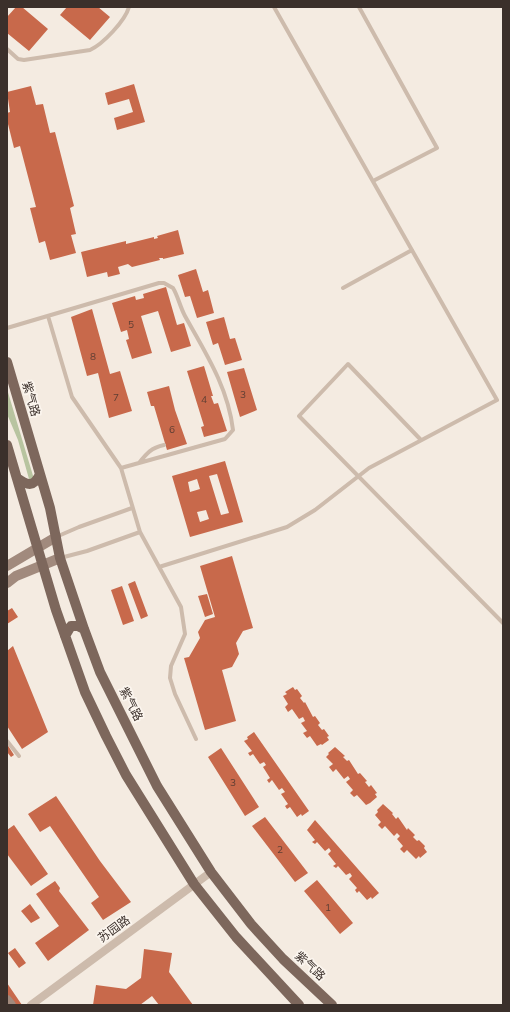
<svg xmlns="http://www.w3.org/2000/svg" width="510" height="1012" font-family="Mulish,'Noto Sans SC',sans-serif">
<rect width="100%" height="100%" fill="#f4ebe1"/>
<path fill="#b8c4a0" d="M7,389L34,479H29L18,440L7,414Z"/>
<path fill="#c8694b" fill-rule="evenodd" d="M16,7H22L48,29L29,51L7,33V17Z
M67,7H98L110,17L90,40L60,15Z
M134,84L145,122L117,130L114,118L133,112L129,99L108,105L105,93Z
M31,86L36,105L43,104L50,133L55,132L74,206L70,208L76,234L71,235L76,253L50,260L45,241L39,243L30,208L36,207L20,146L14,148L7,120V113L10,112L7,92Z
M178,230L184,254L163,259V258H159L160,260L132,267L128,264L118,267L120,274L108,277L107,272L87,277L81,252L126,241V244L154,237V239L158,238L157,236Z
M196,269L203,292L208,290L214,313L197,318L190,296L185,297L178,275Z
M166,287L177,325L184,323L191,346L171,352L158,311L141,316L152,353L132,359L126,340L129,339L127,330L121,332L112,303L135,296L136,300L144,298L143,294Z
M92,309L110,374L120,371L132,411L109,418L98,373L87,376L71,317Z
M224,317L230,339L235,338L242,360L225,365L218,343L213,345L206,322Z
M204,366L213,396H211L214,404L218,403L227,431L204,437L201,427L204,426L187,371Z
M244,368L257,410L240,417L227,372Z
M169,386L175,410L187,444L167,450L154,406H151L147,392Z
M225,461L243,522L190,537L172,476ZM217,474L229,513L221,515L209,476ZM197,479L200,489L190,492L188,482ZM206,510L209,519L200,522L197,512Z
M232,556L253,628L243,631L236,643L239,654L232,667L222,670L236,721L205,730L184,658L189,657L200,638L198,632L205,620L215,617L200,566Z
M135,581L148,616L141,619L128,584Z
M122,586L134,621L123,625L111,590Z
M207,594L213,614L205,617L198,596Z
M12,608L18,617L7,624V611Z
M13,646L48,732L22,749L7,726V651Z
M293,687L295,690L297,689L302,696L300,698L304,703L305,702L313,717L315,716L320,723L318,725L322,730L324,729L329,736L327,737L329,740L322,745L321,744L317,746L310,736L307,738L303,733L307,731L301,723L305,721L303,717L299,719L292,709L288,712L285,707L288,704L283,696L287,694L285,692Z
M254,732L309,811L302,816L301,814L297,817L290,807L287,809L285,806L288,804L281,794L285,792L282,788L279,790L272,780L269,783L267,780L270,778L263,767L266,765L264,762L260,764L253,754L250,756L248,753L252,751L244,741L248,739L247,737Z
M7,744L14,755L11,757L7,752Z
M335,747L345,756L343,757L347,761L349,760L358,774L360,773L367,781L365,782L369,787L371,785L377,793L375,794L377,797L370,803L366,805L357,795L354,797L350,793L353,790L346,782L350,779L348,776L344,779L336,769L333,772L329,767L333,764L326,757L329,754L328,753Z
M221,748L259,807L245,816L208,757Z
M56,796L100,861L131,902L103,920L91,903L99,897L50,826L40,832L28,814Z
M383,804L393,813L392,814L396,819L398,817L407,830L408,828L415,835L413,837L417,841L419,840L425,846L424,848L427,852L420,858L419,856L416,859L407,850L404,853L400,849L403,846L397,839L400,836L397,833L394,836L385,826L382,829L378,825L381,822L375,815L378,812L377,810Z
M265,817L308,873L295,882L252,826Z
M315,820L379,893L372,899L371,897L367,900L359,891L357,893L355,890L357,888L349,879L352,876L350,873L346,875L338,866L336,868L333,866L336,864L328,854L331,851L329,848L325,851L317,842L315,844L312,842L315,840L307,830Z
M14,825L48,874L31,886L7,854V830Z
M317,880L353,923L340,934L304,891Z
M55,881L60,888L59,891L89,930L48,961L35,943L59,926L36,894Z
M30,904L40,918L31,923L21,911Z
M15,948L26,963L19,968L8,953Z
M144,949L172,953L169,972L193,1005H159L152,996L140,1005H93L96,985L126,989L141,978Z
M7,983L22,1005H7Z"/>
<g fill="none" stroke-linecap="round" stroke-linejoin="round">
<path stroke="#cdbbac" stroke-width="4" d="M359,7L437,148L373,181
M7,49L18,59L24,60L90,50C103,44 125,21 129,7
M343,288L412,250
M48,316L72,397L121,468L140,532L181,607L185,634L171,666L170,678L175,694L196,739
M7,328L159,283H164L173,288C178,296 180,307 185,316C205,352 228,387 233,430L225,439L121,468
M421,440L348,364L299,416L503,623
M139,463C147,453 151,448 164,445
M56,537L79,527L132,508
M60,558L87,551L140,532
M159,567L287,527L315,510L369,468L497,400L274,7
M7,741L19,756"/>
<path stroke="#cdbbac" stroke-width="8" d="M31,1005L211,872"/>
<path stroke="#a18a7d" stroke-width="10" d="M7,566L56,537
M7,583L16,576L60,558
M7,1000L11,1005"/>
<path stroke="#7d675c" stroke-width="10" d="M7,362L50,508L60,558L84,629L100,672L157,786L211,872L251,924L283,959L332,1005
M7,445L56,610L85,692L106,736L126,775L194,884L236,937L299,1005
M17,478C28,486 34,487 40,474
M65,636L71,626H78L84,629"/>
</g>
<g text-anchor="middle" stroke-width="3.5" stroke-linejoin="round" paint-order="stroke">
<g font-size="10" fill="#5e3e33">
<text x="131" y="328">5</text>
<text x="93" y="360">8</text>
<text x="243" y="398">3</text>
<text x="116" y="401">7</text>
<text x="204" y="403">4</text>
<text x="172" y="433">6</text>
<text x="233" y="786">3</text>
<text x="280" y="853">2</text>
<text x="328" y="911">1</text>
</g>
<g font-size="12" fill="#3b302b" stroke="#fbf5ee">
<text transform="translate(31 399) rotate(74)" y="4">紫气路</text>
<text transform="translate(131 704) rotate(63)" y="4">紫气路</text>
<text transform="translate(114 929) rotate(-36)" y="4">苏园路</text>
<text transform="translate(310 966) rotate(43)" y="4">紫气路</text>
</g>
</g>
<rect width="510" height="1012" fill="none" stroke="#3b302b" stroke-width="16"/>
</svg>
